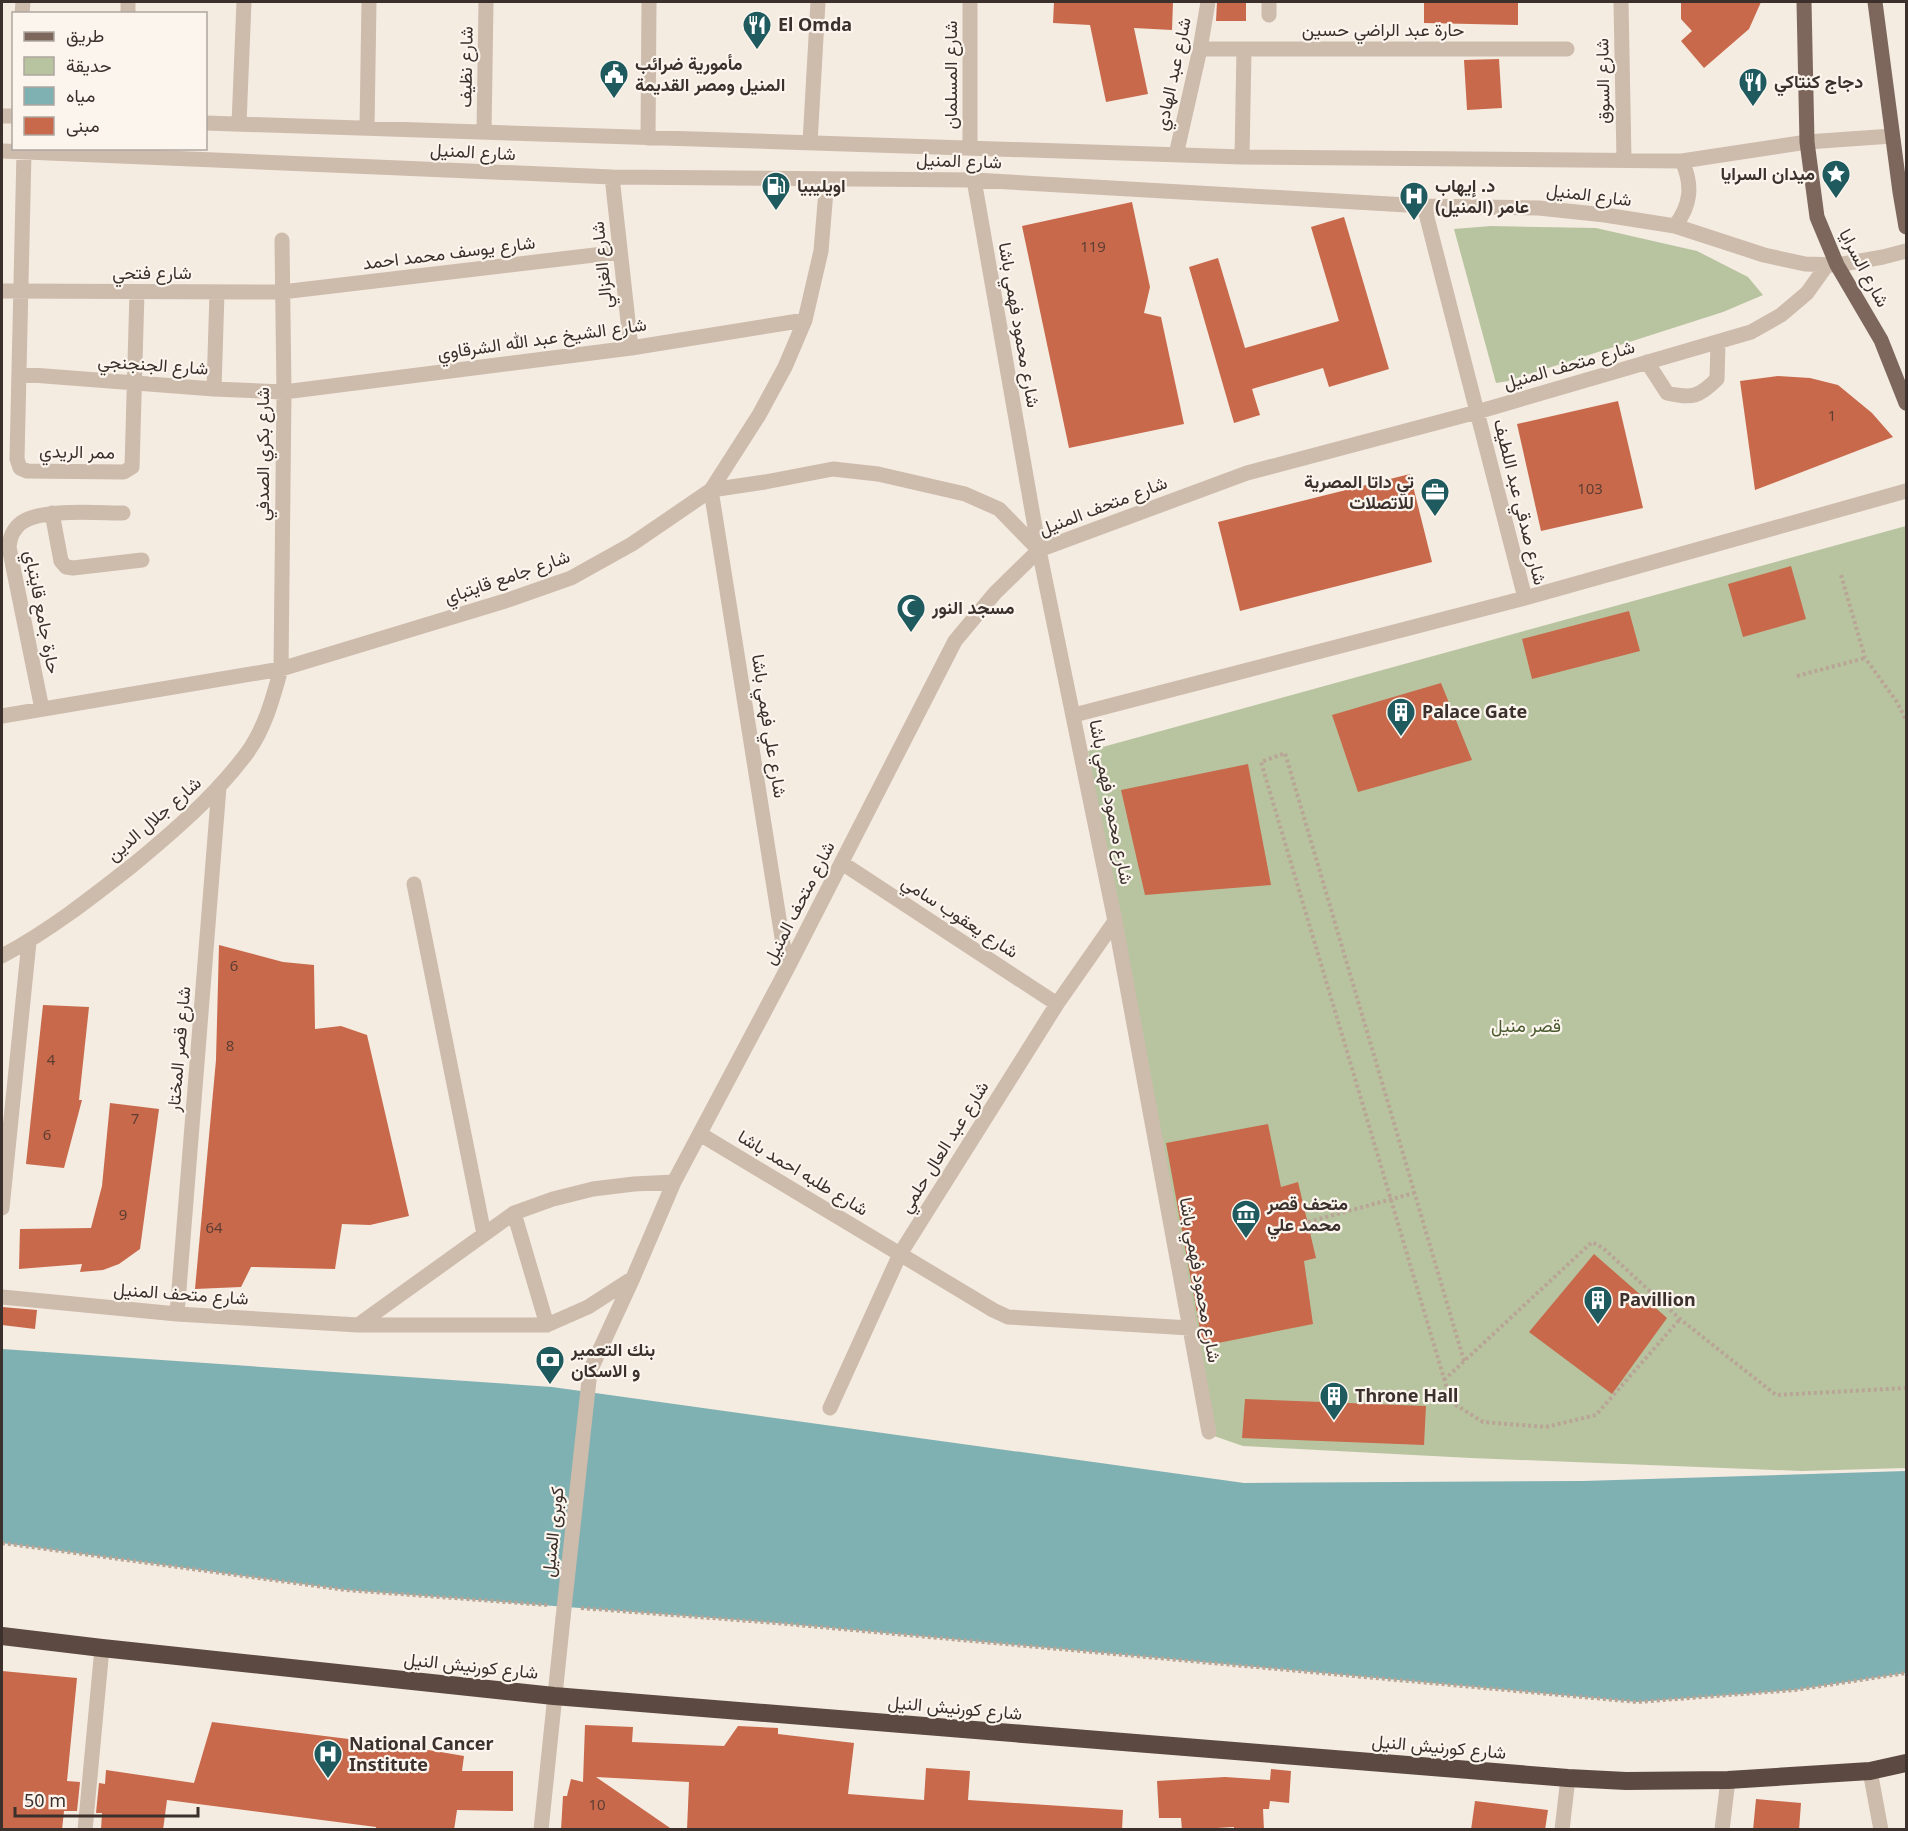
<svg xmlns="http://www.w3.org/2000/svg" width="1908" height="1831" font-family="'Noto Sans',Vazirmatn,sans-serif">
<rect width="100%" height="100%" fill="#f4ebe1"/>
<path fill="#b8c4a0" d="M1491,226L1596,228L1697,251L1748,277L1763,295L1723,312L1508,381L1496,383L1454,229Z
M1906,526V1468L1802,1471L1471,1458L1243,1446L1214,1436L1088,751Z"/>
<path fill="#7fb0b2" d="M2,1349L552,1387L1244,1483L1583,1481L1906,1471V1673L1795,1690L1637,1702L776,1623L346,1590L2,1543Z"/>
<path fill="#c8694b" d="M1054,2H1173L1172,30L1134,28L1148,94L1106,102L1090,25L1053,23Z
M1217,2H1246V21H1216Z
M1424,2H1518V25L1424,23Z
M1681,2H1761L1749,29L1704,68L1681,41L1692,31L1681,19Z
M1499,59L1502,108L1467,110L1464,60Z
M1132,202L1150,287L1144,313L1161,317L1184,424L1069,448L1022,226Z
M1344,217L1389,369L1329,387L1323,368L1252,389L1260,415L1234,423L1189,267L1218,258L1245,348L1339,321L1311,227Z
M1778,376L1810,378L1838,385L1872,413L1893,437L1755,490L1740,381Z
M1618,401L1643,508L1541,531L1517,424Z
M1410,474L1432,562L1240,611L1218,522Z
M1791,566L1806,619L1743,637L1728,584Z
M1629,611L1640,651L1532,679L1522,639Z
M1441,683L1472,760L1358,792L1332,715Z
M1248,764L1271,885L1145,895L1121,790Z
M219,945L283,962L314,965L315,1029L341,1026L367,1035L409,1216L370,1225L342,1224L335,1269L251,1267L241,1287L195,1289L216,1060Z
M43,1005L89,1007L79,1100H82L64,1168L26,1164Z
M110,1103L159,1109L140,1249L119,1264L103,1270L80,1272L82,1264L19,1269L20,1229L91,1228L102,1186Z
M1268,1124L1281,1187L1298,1182L1316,1258L1304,1261L1313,1324L1203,1346L1166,1143Z
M1594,1254L1667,1318L1612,1394L1529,1332Z
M2,1307L37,1310L35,1329L2,1325Z
M1245,1399L1426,1406L1424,1445L1242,1438Z
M2,1671L77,1678L67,1781L80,1782L77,1811H64L62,1830H2Z
M212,1722L405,1746L464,1756L462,1771H513V1811L457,1810L454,1830H376V1827L167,1800L163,1830H101L102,1813H96L99,1783L105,1784L106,1770L194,1783Z
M585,1725L633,1727L632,1742L724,1746L738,1726L778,1728V1734L854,1743L848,1794L924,1800L926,1768L970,1771L968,1800L1123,1810L1122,1830H687L689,1782L596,1777L673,1830H561L563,1796H567L571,1779L583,1782Z
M1271,1769L1291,1771L1289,1803L1270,1801L1269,1809H1263L1264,1830H1234V1827L1182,1830L1181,1818H1159L1157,1781L1225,1777L1270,1780Z
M1756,1799L1801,1803L1799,1830H1753Z
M1475,1801L1548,1810L1545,1830H1471Z"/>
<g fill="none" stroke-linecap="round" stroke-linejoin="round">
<path stroke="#b9a596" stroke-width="4" stroke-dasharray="3 3" stroke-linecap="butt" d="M1841,575L1865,658L1897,702L1906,720
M1797,676L1865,658
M1308,1222L1414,1193
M1464,1361L1285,753L1261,762L1451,1402L1483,1422L1546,1427L1596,1415L1680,1319
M1444,1380L1592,1242L1603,1248L1680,1319L1776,1395L1906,1388
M2,1543L346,1590L547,1605
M581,1608L776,1623L1637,1702L1795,1690L1906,1673"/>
<path stroke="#cdbbac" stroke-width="15" d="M1269,2V15
M1621,2L1624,160
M22,14L23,2
M128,14V2
M1200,49H1567
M2,116H14
M206,123L1242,157L1682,161L1807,142L1892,136
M239,124L244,2
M367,128L369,2
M484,132L486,2
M648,138L649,2
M810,143L818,2
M970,148V2
M2,151L612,177L974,180L1424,206L1539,208L1605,215L1675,226L1764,255L1805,264L1837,265L1883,257L1906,251
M24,152L17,459L20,468L27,471L124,472L132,467L137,292
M1176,155L1200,49L1208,2
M1242,157L1244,50
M612,177L631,348
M974,180L1039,550L1115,921L1209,1432
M1424,206L1525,598
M1675,226C1691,205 1693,185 1682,161
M2,291L282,292L620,252
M1647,362L1667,393C1692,399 1699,397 1717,379L1718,342
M19,374L214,389L284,392L631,348L805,320
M214,389L217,292
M52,513L61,561L66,567L73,568L142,560
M42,709L9,547C10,537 13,529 21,523C40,508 98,513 123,513
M1074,715L1525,598L1906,491
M2,716L281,669L505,601L571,578L632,544L711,490L759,415L785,367L805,320L821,251L827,179
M842,863L1057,1004
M414,884L484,1234
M2,956C49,931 91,898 133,865C174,831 215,796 247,753C265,728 273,698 281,669L284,392L282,240
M787,969L711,490L765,482L833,469L878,474L965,494L999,509L1039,550
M700,1134L993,1310L1008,1317L1190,1328
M2,1208L29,942
M514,1213L547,1325
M2,1297L177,1314L358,1325H547L588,1307L633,1278
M177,1314L219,787
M358,1325L514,1213L553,1199L593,1189L634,1184L674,1182
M590,1371L633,1278L674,1182L787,969L955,641L995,593L1039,550L1247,473L1477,412L1751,332L1781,315L1807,293L1827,265
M830,1408L900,1254L1057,1004L1115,921
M1870,1771L1881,1830
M85,1830L102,1648
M541,1830L563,1618
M1562,1830L1568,1778
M1722,1830L1728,1780"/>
<path stroke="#7d675c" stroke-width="15" d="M1804,2L1807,142L1817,217L1837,265L1881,340L1906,403
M1875,2L1900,192L1906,227"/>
<path stroke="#5c4a42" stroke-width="18" d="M2,1636L102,1648L554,1696L1568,1778L1626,1781L1728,1780L1870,1771L1906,1763"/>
<path stroke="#cdbbac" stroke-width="15" d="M563,1618L590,1371"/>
</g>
<defs>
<g id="restaurant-pin" transform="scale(1.5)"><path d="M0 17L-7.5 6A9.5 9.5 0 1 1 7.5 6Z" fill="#1f5a5e" stroke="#fbf5ee"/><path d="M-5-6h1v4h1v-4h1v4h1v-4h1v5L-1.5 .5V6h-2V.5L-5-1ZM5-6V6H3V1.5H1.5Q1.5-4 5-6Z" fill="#fff"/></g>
<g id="civic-pin" transform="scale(1.5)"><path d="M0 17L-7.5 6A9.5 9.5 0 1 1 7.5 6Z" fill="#1f5a5e" stroke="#fbf5ee"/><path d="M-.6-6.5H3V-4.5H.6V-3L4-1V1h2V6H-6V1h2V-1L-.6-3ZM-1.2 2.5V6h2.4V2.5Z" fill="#fff"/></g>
<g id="sight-pin" transform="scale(1.5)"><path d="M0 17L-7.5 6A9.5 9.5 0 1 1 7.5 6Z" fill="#1f5a5e" stroke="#fbf5ee"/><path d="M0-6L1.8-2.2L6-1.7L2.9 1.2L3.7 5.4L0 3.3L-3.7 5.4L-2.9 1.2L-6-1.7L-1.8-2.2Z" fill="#fff"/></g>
<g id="fuel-pin" transform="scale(1.5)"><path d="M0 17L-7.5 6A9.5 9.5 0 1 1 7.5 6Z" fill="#1f5a5e" stroke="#fbf5ee"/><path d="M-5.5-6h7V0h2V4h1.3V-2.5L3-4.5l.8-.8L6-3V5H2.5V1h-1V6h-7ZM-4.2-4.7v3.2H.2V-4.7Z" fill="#fff"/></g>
<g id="hospital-pin" transform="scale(1.5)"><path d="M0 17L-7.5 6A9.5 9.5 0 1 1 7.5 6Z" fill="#1f5a5e" stroke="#fbf5ee"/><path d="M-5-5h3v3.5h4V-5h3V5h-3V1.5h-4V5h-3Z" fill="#fff"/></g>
<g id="office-pin" transform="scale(1.5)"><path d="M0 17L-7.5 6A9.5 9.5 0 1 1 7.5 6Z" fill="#1f5a5e" stroke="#fbf5ee"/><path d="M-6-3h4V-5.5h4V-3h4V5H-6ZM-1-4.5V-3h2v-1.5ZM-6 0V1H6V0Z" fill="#fff"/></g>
<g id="mosque-pin" transform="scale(1.5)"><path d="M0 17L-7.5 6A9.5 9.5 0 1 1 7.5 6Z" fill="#1f5a5e" stroke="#fbf5ee"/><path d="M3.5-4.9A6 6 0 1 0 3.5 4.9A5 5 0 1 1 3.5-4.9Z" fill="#fff"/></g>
<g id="building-pin" transform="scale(1.5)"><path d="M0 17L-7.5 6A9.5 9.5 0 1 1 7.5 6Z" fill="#1f5a5e" stroke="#fbf5ee"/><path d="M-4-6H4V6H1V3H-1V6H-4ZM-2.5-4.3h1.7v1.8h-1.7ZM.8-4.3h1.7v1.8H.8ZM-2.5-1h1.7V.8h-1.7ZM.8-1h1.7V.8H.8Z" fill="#fff"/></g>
<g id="museum-pin" transform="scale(1.5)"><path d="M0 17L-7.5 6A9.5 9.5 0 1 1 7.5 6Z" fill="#1f5a5e" stroke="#fbf5ee"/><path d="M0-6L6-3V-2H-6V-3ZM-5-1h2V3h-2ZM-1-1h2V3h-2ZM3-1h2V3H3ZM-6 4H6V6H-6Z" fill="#fff"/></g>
<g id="bank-pin" transform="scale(1.5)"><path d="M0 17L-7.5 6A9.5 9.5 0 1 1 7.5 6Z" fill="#1f5a5e" stroke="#fbf5ee"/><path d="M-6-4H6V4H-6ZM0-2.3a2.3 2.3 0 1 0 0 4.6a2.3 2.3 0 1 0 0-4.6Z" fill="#fff"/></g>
</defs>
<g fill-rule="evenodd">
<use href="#restaurant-pin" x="757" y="25"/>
<use href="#civic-pin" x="614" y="74"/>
<use href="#restaurant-pin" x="1753" y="82"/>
<use href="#sight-pin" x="1836" y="174"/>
<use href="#fuel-pin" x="776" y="186"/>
<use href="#hospital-pin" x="1414" y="196"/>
<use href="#office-pin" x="1435" y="492"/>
<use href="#mosque-pin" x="911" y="608"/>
<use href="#building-pin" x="1401" y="712"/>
<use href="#museum-pin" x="1246" y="1214"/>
<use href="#building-pin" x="1598" y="1300"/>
<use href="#bank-pin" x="550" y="1360"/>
<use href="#building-pin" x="1334" y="1396"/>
<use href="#hospital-pin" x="328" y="1754"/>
</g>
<g text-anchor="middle" stroke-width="4.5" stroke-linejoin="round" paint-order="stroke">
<g font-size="15" fill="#5e3e33">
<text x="1093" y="252">119</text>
<text x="1832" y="421">1</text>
<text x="1590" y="494">103</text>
<text x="234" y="971">6</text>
<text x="230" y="1051">8</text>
<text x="51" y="1065">4</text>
<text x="135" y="1124">7</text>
<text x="47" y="1140">6</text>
<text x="123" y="1220">9</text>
<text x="214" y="1233">64</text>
<text x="597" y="1810">10</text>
</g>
<g font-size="18" font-weight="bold" fill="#3b302b" stroke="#fbf5ee" text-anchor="start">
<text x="778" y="31">El Omda</text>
<text x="635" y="70">مأمورية ضرائب<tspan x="635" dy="21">المنيل ومصر القديمة</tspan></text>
<text x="1774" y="88">دجاج كنتاكي</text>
<text x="1815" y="180" text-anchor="end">ميدان السرايا</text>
<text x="797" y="192">اويليبيا</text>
<text x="1435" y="192">د. إيهاب<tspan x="1435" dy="21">عامر (المنيل)</tspan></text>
<text x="1414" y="488" text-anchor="end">تي داتا المصرية<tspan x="1414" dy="21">للاتصلات</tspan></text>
<text x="932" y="614">مسجد النور</text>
<text x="1422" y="718">Palace Gate</text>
<text x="1267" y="1210">متحف قصر<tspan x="1267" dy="21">محمد علي</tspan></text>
<text x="1619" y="1306">Pavillion</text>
<text x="571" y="1356">بنك التعمير<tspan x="571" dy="21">و الاسكان</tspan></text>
<text x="1355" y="1402">Throne Hall</text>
<text x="349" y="1750">National Cancer<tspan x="349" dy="21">Institute</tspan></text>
</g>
<g font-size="18" fill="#3b302b" stroke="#fbf5ee">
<text x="1383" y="36">حارة عبد الراضي حسين</text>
<text transform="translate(466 67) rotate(-89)" y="6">شارع نظيف</text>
<text transform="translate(1173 74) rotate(-78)" y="6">شارع عبد الهادي</text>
<text transform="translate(951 75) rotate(-90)" y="6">شارع المسلمان</text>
<text transform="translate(1603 81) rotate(-91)" y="6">شارع السوق</text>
<text transform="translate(473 152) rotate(3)" y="6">شارع المنيل</text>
<text transform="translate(959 161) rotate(2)" y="6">شارع المنيل</text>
<text transform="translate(1589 195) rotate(7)" y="6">شارع المنيل</text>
<text transform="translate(449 253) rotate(-7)" y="6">شارع يوسف محمد احمد</text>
<text transform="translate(602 265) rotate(-96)" y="6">شارع الغزالي</text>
<text transform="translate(1864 268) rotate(62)" y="6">شارع السرايا</text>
<text x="152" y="279">شارع فتحي</text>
<text transform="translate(1019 325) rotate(80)" y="6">شارع محمود فهمي باشا</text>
<text transform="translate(542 339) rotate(-8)" y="6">شارع الشيخ عبد الله الشرقاوي</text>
<text transform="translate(153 365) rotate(4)" y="6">شارع الجنجنجي</text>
<text transform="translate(1569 365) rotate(-16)" y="6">شارع متحف المنيل</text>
<text transform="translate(77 452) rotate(1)" y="6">ممر الريدي</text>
<text transform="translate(263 454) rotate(-90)" y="6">شارع بكري الصدفي</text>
<text transform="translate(1520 502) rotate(76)" y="6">شارع صدقي عبد اللطيف</text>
<text transform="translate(1103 506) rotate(-21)" y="6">شارع متحف المنيل</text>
<text transform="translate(507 577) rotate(-19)" y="6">شارع جامع قايتباي</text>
<text transform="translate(42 612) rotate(79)" y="6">حارة جامع قايتباي</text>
<text transform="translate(769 726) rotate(81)" y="6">شارع علي فهمي باشا</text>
<text transform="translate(1111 802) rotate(79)" y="6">شارع محمود فهمي باشا</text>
<text transform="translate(154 819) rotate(-41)" y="6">شارع جلال الدين</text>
<text transform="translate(799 903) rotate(-63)" y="6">شارع متحف المنيل</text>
<text transform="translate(960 917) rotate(33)" y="6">شارع يعقوب سامي</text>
<text transform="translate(179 1049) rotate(-85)" y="6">شارع قصر المختار</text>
<text transform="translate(944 1147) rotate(-58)" y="6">شارع عبد العال حلمي</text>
<text transform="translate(803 1173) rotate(31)" y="6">شارع طلبه احمد باشا</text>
<text transform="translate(1200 1280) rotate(80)" y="6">شارع محمود فهمي باشا</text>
<text transform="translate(181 1294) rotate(4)" y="6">شارع متحف المنيل</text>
<text transform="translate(553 1532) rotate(-84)" y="6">كوبرى المنيل</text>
<text transform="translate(471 1666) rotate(6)" y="6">شارع كورنيش النيل</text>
<text transform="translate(955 1708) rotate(5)" y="6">شارع كورنيش النيل</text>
<text transform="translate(1439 1747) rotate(5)" y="6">شارع كورنيش النيل</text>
</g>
<g font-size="18" fill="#4a5a2e" stroke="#fbf5ee">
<text x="1526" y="1032">قصر منيل</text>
</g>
</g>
<rect width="1908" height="1831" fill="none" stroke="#3b302b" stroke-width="6"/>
<rect x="12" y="12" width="195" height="138" fill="#fbf5ee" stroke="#aea6a0" stroke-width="1.5"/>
<rect x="24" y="32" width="30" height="9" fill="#7d675c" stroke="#aea6a0" stroke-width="1.5"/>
<text x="66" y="42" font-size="18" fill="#3b302b">طريق</text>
<rect x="24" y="57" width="30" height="18" fill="#b8c4a0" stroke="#aea6a0" stroke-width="1.5"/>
<text x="66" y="72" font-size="18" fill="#3b302b">حديقة</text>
<rect x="24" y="87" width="30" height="18" fill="#7fb0b2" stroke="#aea6a0" stroke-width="1.5"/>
<text x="66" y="102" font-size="18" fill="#3b302b">مياه</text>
<rect x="24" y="117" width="30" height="18" fill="#c8694b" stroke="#aea6a0" stroke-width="1.5"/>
<text x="66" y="132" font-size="18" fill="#3b302b">مبنى</text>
<path d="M15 1807v9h183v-9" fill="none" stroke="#3b302b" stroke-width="3"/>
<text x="24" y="1807" font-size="18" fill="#3b302b" stroke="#fbf5ee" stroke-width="4.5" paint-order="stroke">50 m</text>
</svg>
